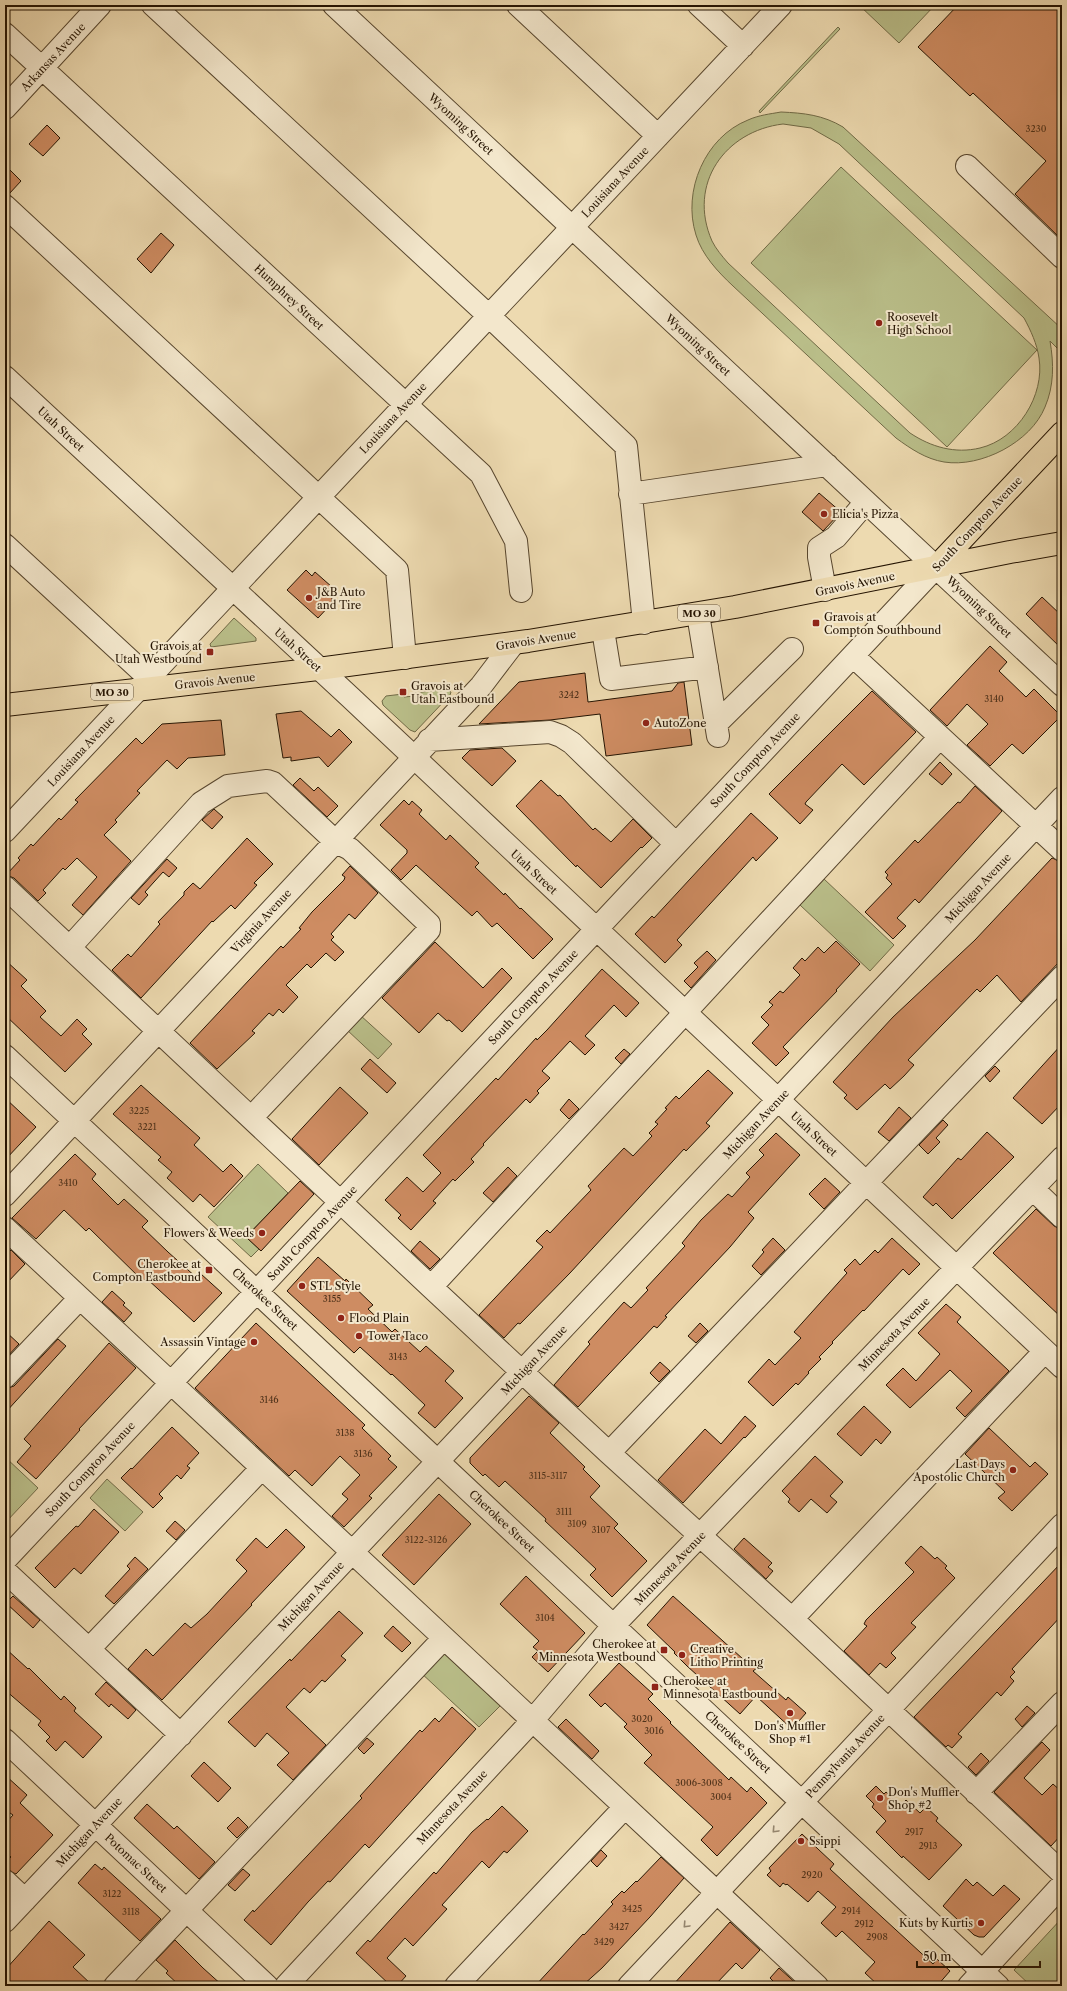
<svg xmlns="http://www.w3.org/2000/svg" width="1067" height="1991" font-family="'Libre Caslon Text',serif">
<rect width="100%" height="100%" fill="#eddab0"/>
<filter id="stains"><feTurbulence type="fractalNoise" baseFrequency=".005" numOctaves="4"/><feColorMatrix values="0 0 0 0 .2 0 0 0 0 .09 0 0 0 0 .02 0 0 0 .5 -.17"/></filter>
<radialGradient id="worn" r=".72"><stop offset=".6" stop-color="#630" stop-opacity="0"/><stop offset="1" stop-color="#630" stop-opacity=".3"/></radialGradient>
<path fill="#babf8a" stroke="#706a46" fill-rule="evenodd" d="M859,5H935L899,43Z
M838,27L840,29L760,113L759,111Z
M781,112C804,113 823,115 843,127L1062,329V353L1050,341C1054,364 1054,386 1045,407C1031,442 981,468 944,462C926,459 911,449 896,438L733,286C718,272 702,255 696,235C682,191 705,137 748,120C759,115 770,114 781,112ZM783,124L811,128L839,144L1024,318C1031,331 1037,344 1039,358C1045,395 1018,439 980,448C955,454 931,447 910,433L728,263C722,256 716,249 712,241C687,184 725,131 783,124Z
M841,167L1037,350L947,447L751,263Z
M234,618L256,638V641L211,647L210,644Z
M446,689L451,692L450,695L415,732L410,730L383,705L382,701L386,696L403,694L404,697L415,696L414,693Z
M824,879L894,945L870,971L800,905Z
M360,1015L392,1044L378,1059L346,1029Z
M258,1164L288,1193L246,1237L259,1249L251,1257L208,1217Z
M5,1457L38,1488L5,1523Z
M107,1479L143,1512L125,1531L90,1498Z
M439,1649L500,1706L479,1727L419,1671Z
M1062,1918V1982L1058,1986H1031L1014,1970Z"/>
<path fill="#ce8c62" stroke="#251402" d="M958,5H1062V240L1015,194L1046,161L973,93L970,96L918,47Z
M47,125L60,138L43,156L29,144Z
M5,165L21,181L9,194H5Z
M161,233L174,245L151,273L137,259Z
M819,493L841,512L823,531L802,512Z
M306,570L312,576L315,572L332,587V603L318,618L287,590Z
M1042,597L1062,616V649L1026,614Z
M990,646L1007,662L999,671L1026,697L1034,689L1061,716L1023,754L1012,744L990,766L967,745L988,724L967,704L947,726L930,710Z
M585,673L588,702L672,691L678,683L684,682L692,745L606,756L600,714L550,720L479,724L519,682Z
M872,691L916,732L864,785L842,764L806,802L805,804L813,810L800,824L769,794Z
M301,711L331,737L339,729L352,742L328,767L319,757L291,761V757L283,758L276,714Z
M221,720L225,755L188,758L177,769L167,760L137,791L140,793L115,820L117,822L104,835L131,861L83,915L72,905L97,877L77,858L65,870L63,868L43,890L46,893L38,901L14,878L6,875L20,860L18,858L31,844L33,846L59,818L61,820L78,802L75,800L136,738L142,744L162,724Z
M502,748L516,761L492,786L462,758L470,750Z
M940,762L952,774L942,785L929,774Z
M300,778L314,791L318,787L338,806L327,817L293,785Z
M541,780L558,796L560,795L593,830L595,828L611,842L633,819L652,838L642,848L641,847L601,888L577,865L576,867L516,806Z
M975,786L1002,811L919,903L915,899L897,918L906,926L893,939L865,912L892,884L886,878L888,875L885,872L915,840L918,843L958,802L960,803Z
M404,800L409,805L412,801L422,810L419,814L446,840L450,835L479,863L475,867L504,895L505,893L520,909L521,908L553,939L533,959L497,923L492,927L477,911L472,916L416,865L401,880L391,870L407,853V850L380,825Z
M214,809L223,817L212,829L202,820Z
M751,813L778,838L756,861L753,857L677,940L682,945L665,963L635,934L652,916L654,918Z
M247,838L273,864L254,883L257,885L235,909L231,905L213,922L212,921L141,998L112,970L128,954L131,957L160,924L158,922L184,895V892L193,883L200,889Z
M1052,858L1062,862V959L1021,1002L997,975L980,992L977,989L908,1060L914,1065L904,1076L890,1089L885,1084L857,1110L844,1098L847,1095L833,1082L893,1017L975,940Z
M167,859L177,868L169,877L163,872L145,892L148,895L139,905L131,898Z
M350,866L378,893L355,919L349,914L331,934L334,937L331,940L344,952L335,961L326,953L311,968L307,964L286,985L298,997L283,1013L279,1009L273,1016L269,1013L252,1031L255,1033L217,1069L190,1043L281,946L283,948L301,929L299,928L312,912L344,880L345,877L342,875Z
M836,941L860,964L836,990L837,991L783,1047L789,1053L776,1066L752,1043L769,1025L761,1017L773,1005L769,1002L780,991L783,993L800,975L793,968L802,958L805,961L818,947L824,953Z
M435,942L483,988L502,968L512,978L462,1032L449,1020L447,1021L438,1013L419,1033L382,998Z
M707,951L716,960L691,988L684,981L698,967L694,963Z
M5,960L27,980L21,986L46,1011L40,1017L61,1036L77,1019L87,1029L82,1034L92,1044L65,1072L5,1015Z
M602,969L639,1003L626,1017L614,1005L585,1036L595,1045L585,1055L570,1041L542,1071L550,1078L537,1091L539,1093L530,1103L526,1099L483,1144L484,1145L471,1159L474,1162L455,1181L453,1179L433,1201L436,1203L411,1230L398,1218L401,1215L385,1200L407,1177L423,1192L441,1173L423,1155L496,1078L498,1080L536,1038L537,1040L547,1030Z
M1062,1044V1103L1042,1124L1013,1098Z
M624,1049L630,1054L621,1064L615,1058Z
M370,1059L396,1083L387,1093L361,1069Z
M995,1066L1000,1071L990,1082L985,1076Z
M708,1070L733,1093L706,1123L710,1126L686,1151L684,1149L570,1273L520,1324L518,1323L504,1338L479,1315L543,1247L536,1241L547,1230L550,1233L568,1214L591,1190L588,1186L624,1148L633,1156L652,1136L649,1133L658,1124L655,1122L667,1109L665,1108L676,1096L679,1099Z
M141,1085L200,1138L194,1145L223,1172L231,1164L243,1176L214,1207L200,1194L193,1202L167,1178L172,1172L158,1160L161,1157L113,1114Z
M340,1087L368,1113L319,1165L292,1139Z
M5,1098L36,1127L5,1160Z
M569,1099L579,1109L569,1119L560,1110Z
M899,1107L911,1118L889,1141L878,1132Z
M943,1120L948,1125L936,1138L940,1142L928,1154L919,1145Z
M987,1132L1014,1157L952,1219L936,1203L933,1206L923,1197L958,1158L961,1160Z
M776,1133L800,1155L748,1212L754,1218L730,1247L665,1316L667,1317L657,1328L654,1326L578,1407L554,1385L590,1344L588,1342L624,1302L631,1308L648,1290L646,1288L685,1246L682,1243L701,1220L728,1194L732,1197L750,1177L746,1173L764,1155L759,1150Z
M75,1154L96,1174L92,1179L118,1205L124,1199L148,1221L142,1227L168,1252L197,1278L201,1274L222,1293L194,1322L146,1278L143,1281L89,1228L86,1231L64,1210L36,1239L12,1218Z
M508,1167L517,1176L493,1202L483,1193Z
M825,1178L840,1192L824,1209L809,1194Z
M300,1181L314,1194L261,1251L246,1237Z
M1036,1209L1054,1226L1062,1229V1318L993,1253Z
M773,1238L785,1250L761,1275L752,1266L764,1252L762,1250Z
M892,1238L920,1264L909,1275L903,1269L864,1311L863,1310L832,1342L833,1343L819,1357L821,1359L808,1372L809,1373L798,1385L796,1383L773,1406L748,1382L769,1359L775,1365L801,1338L794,1332L847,1273L844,1270L855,1259L860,1265L875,1250L878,1253Z
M420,1241L440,1259L430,1269L411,1251Z
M11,1250L25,1264L5,1285V1256Z
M318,1257L345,1281L346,1279L373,1305L368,1309L392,1332L395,1329L420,1352L426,1346L454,1371L445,1381L463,1398L435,1428L418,1413L425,1405L392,1374L391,1375L360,1347L354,1353L287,1291Z
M112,1291L125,1303L123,1305L132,1313L124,1322L102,1302Z
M946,1304L961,1317L957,1322L1009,1371L965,1417L956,1408L972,1391L950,1370L910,1408L886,1385L903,1368L916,1381L940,1354L918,1333Z
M256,1323L365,1425L362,1428L391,1456L388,1459L397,1467L369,1496L372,1498L344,1527L332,1516L348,1499L342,1494L360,1475L340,1456L312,1486L295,1470L289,1476L195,1388Z
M700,1323L708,1331L696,1343L688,1336Z
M5,1331L19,1344L5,1359Z
M58,1339L66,1346L5,1413V1389L14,1386Z
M109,1343L136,1368L79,1429L80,1430L36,1479L17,1462L31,1446L24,1439Z
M660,1362L670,1371L659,1382L650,1373Z
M529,1396L559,1423L550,1433L585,1467L583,1469L600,1486L590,1497L618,1524L614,1528L647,1561L612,1597L590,1575L596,1569L545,1521L546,1519L505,1481L499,1487L485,1474L483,1476L470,1463V1458Z
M864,1406L891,1432L881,1444L876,1439L861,1456L837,1434Z
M745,1416L756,1426L745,1438L744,1437L683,1503L658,1480L705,1429L721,1444Z
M172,1427L199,1453L187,1466L190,1468L181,1479L177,1475L159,1494L163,1498L153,1508L121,1478L131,1468L132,1469Z
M989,1428L1030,1467L1035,1462L1048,1474L1012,1511L998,1498L1005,1492L965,1454Z
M815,1456L843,1482L830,1496L837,1502L827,1513L811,1499L799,1512L788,1502L790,1499L782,1491Z
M439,1494L471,1524L414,1585L382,1555Z
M94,1509L119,1532L81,1574L74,1568L55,1588L35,1568L76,1526L78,1527Z
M175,1521L185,1530L176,1540L166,1531Z
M286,1529L305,1547L251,1604L252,1605L162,1700L128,1669L146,1649L153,1656L185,1623L191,1628L207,1614L247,1571L236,1560L256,1538L267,1548Z
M744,1538L772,1563L768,1567L773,1571L766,1579L734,1549Z
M921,1546L935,1559L937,1557L947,1566L945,1568L955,1578L911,1623L916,1627L891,1653L896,1658L886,1668L880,1663L869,1675L844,1651L867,1626L864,1624L866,1620L914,1572L905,1563Z
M135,1557L148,1569L114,1604L105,1596L130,1569L127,1566Z
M1062,1562V1615L1012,1669L1015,1672L1010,1677L1014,1681L1001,1696L997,1692L958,1734L962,1737L952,1748L948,1745L946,1747L914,1717Z
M526,1576L585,1633L548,1672L532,1657L538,1651L533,1647L539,1641L500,1604Z
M13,1596L40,1620L33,1628L6,1603Z
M673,1596L743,1659L745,1657L757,1668L753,1671L786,1700L788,1697L806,1713L792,1729L756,1696L740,1714L687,1666L674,1653L675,1652L647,1625Z
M339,1611L363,1633L341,1656L346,1660L325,1682L322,1680L310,1693L304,1688L286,1707L326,1745L293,1780L277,1765L289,1753L267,1733L255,1747L228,1722L290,1659L291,1661Z
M393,1626L411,1643L402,1652L384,1636Z
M5,1648L28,1669L29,1668L61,1700L64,1696L76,1708L74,1711L102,1737L83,1758L65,1741L56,1751L46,1741L50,1737L38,1725L41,1721L5,1690Z
M619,1663L653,1694L648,1699L671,1722L670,1723L729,1780L731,1777L747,1792L751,1787L767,1803L717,1856L701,1840L713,1827L644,1763L652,1755L624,1727L627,1724L605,1703L601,1707L589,1695Z
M106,1682L136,1710L128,1719L111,1704L109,1707L95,1694Z
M1027,1706L1035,1713L1022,1727L1015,1719Z
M452,1707L476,1729L369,1848L365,1844L330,1882L328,1881L308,1902L271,1945L244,1920L253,1910L254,1912L362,1798L360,1796L420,1730L422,1732L435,1718L439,1722Z
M566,1719L599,1751L592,1759L558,1727Z
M367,1738L374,1744L364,1754L358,1748Z
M1042,1742L1050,1750L1024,1778L1042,1795L1053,1784L1062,1792V1834L1051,1846L994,1792Z
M981,1753L989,1761L976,1775L968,1767Z
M204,1762L231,1788L218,1802L191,1776Z
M5,1775L27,1795L20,1803L53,1835L16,1874L5,1869V1863L11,1857L5,1851V1824L13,1815L10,1813L5,1819Z
M876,1786L884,1794L886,1792L901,1805L906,1800L920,1813L926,1807L938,1818L936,1821L962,1845L929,1880L903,1856L902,1858L876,1832L886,1821L872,1807L874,1804L866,1796Z
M147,1804L174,1829L177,1826L215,1862L199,1879L134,1818Z
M502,1806L528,1831L507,1853L504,1851L489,1868L482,1861L442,1905L447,1909L413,1946L405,1938L387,1958L406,1976L397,1986H391L356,1953L368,1940L370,1942L434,1872L436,1874L472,1832L487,1819L488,1820Z
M238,1817L248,1827L237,1838L227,1828Z
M802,1834L834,1864L830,1869L858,1895L933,1964L937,1959L950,1971L937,1986H879L865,1973L875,1962L842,1931L836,1937L821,1923L836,1907L818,1891L808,1902L787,1884L786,1885L783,1883L780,1887L767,1875L771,1871L769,1868Z
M601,1850L607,1856L597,1867L591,1861Z
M661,1857L684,1878L650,1917L602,1968L582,1986H535L583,1934L584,1935L613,1904L611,1902L622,1891L624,1893L636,1881L637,1882Z
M95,1864L102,1870L104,1867L161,1919L140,1941L78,1883Z
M243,1869L250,1875L235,1891L228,1885Z
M966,1879L973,1886L977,1882L993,1896L1004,1885L1020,1899L984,1937H979L974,1935L943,1906Z
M49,1921L85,1955L73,1967L93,1986H5V1970Z
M730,1922L760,1950L742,1969L736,1963L714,1986H672Z
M175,1940L203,1968L223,1986H180L166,1973L168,1971L156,1960Z
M779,1968L799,1986H778L770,1978Z"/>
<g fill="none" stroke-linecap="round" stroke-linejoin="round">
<g stroke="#57462e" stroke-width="24">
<path id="minor" d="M153,5L489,316L626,446L644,623
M334,5L1062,685
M518,5L658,136
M699,5L743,46
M5,34L481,474L516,541L521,591
M5,108L100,5
M967,166L1062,257
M5,206L397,570L405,658
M5,377L350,697L1062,1367
M630,494L827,465
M5,545L149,678
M825,590L819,557V548L836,537L866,502
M698,614L718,736
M603,630L611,679L707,667
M853,656L1062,850
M716,724L792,649
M429,740L550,732L561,736L572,743L676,844
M5,831L781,5
M5,887L431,1287L609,1453L792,1619L1062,1873
M70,947L201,803L228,786L267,781L273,783L336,842L350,849L429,924V930L251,1118
M5,1056L998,1986
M1033,1189L1062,1217
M5,1195L481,686L513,644
M5,1228L817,1986
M431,1287L940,737
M5,1377L80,1298
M609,1453L1062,977
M5,1560L936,567
M5,1571L181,1735
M792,1619L1045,1351
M89,1649L261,1469
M5,1740L267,1986
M976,1793L1062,1703
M5,1881L25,1900
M5,1921L1062,798
M115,1986L444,1638
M286,1986L532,1721L613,1626L1062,1158
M456,1986L625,1807
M629,1986L1062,1525
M969,1986L1062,1885"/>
</g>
<g stroke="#251402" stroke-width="24">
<path id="major" d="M936,567L1062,433
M5,705L318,669L528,641L735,607L1010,552L1062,543"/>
</g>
<use href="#minor" stroke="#f3e7cc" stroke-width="22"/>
<use href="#major" stroke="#eddab0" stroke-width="22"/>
</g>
<defs><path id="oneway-chevron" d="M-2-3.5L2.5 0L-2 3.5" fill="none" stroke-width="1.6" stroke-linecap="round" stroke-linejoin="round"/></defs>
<g stroke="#968871">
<use href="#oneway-chevron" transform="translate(775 1830) rotate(133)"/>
<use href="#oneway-chevron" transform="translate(686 1925) rotate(133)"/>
</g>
<g fill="#8f2418" stroke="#f3e7cc" stroke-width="1.5">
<circle cx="879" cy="323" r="4"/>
<circle cx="824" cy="514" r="4"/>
<circle cx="309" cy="598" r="4"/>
<rect x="812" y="619" width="8" height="8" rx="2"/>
<rect x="206" y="648" width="8" height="8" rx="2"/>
<rect x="399" y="688" width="8" height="8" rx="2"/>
<circle cx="646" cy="723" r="4"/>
<circle cx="262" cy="1233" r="4"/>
<rect x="205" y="1266" width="8" height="8" rx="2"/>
<circle cx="302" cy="1286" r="4"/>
<circle cx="341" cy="1318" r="4"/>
<circle cx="359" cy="1336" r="4"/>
<circle cx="254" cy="1342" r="4"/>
<circle cx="1013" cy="1470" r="4"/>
<rect x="660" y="1646" width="8" height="8" rx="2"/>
<circle cx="682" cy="1655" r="4"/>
<rect x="651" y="1683" width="8" height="8" rx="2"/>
<circle cx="790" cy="1713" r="4"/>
<circle cx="880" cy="1798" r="4"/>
<circle cx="801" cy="1841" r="4"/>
<circle cx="981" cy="1923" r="4"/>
</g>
<g text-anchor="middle" stroke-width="4" stroke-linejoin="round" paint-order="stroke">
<g font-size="9" fill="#4f321a">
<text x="1036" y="132">3230</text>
<text x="569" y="698">3242</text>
<text x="994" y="702">3140</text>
<text x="139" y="1114">3225</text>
<text x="147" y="1130">3221</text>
<text x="68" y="1186">3410</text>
<text x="332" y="1302">3155</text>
<text x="398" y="1360">3143</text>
<text x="269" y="1403">3146</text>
<text x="345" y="1436">3138</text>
<text x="363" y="1457">3136</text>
<text x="548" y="1479">3115-3117</text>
<text x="564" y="1515">3111</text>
<text x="577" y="1527">3109</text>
<text x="601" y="1533">3107</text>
<text x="426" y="1543">3122-3126</text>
<text x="545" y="1621">3104</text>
<text x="642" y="1722">3020</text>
<text x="654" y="1734">3016</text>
<text x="699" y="1786">3006-3008</text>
<text x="721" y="1800">3004</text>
<text x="914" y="1835">2917</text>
<text x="928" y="1849">2913</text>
<text x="812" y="1878">2920</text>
<text x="112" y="1897">3122</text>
<text x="632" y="1912">3425</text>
<text x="851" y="1914">2914</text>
<text x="131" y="1915">3118</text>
<text x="864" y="1927">2912</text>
<text x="619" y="1930">3427</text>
<text x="877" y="1940">2908</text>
<text x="604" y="1945">3429</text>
</g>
<g fill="#f3e7cc" stroke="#63533f" stroke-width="1">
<rect x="678" y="605" width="42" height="16" rx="3"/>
<rect x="91" y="684" width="42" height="16" rx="3"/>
</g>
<g font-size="10" font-weight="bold" fill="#251402">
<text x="699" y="617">MO 30</text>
<text x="112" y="696">MO 30</text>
</g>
<g font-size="11" fill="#251402" stroke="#f3e7cc">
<text transform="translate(53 57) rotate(-47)" y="4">Arkansas Avenue</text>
<text transform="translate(461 124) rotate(43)" y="4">Wyoming Street</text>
<text transform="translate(615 182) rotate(-47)" y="4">Louisiana Avenue</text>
<text transform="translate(289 297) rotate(43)" y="4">Humphrey Street</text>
<text transform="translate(698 345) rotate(43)" y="4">Wyoming Street</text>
<text transform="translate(393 418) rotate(-47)" y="4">Louisiana Avenue</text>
<text transform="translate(61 429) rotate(43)" y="4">Utah Street</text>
<text transform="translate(977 524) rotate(-47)" y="4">South Compton Avenue</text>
<text transform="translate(855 584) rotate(-12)" y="4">Gravois Avenue</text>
<text transform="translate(979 607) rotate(43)" y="4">Wyoming Street</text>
<text transform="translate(536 640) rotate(-9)" y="4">Gravois Avenue</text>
<text transform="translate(298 650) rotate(42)" y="4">Utah Street</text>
<text transform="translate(215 681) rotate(-6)" y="4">Gravois Avenue</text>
<text transform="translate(81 751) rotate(-47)" y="4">Louisiana Avenue</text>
<text transform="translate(755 760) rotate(-47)" y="4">South Compton Avenue</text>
<text transform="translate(534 872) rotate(43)" y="4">Utah Street</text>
<text transform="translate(978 888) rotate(-47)" y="4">Michigan Avenue</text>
<text transform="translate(261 921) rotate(-47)" y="4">Virginia Avenue</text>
<text transform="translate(533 997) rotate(-47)" y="4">South Compton Avenue</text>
<text transform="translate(756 1124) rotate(-47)" y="4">Michigan Avenue</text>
<text transform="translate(814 1134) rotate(43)" y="4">Utah Street</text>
<text transform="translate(312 1233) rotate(-47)" y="4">South Compton Avenue</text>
<text transform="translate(265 1299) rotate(43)" y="4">Cherokee Street</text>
<text transform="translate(894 1334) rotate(-46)" y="4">Minnesota Avenue</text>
<text transform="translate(534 1360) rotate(-47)" y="4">Michigan Avenue</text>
<text transform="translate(90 1469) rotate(-47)" y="4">South Compton Avenue</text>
<text transform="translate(502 1521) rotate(43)" y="4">Cherokee Street</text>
<text transform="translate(670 1568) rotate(-46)" y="4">Minnesota Avenue</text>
<text transform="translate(311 1596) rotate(-47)" y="4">Michigan Avenue</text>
<text transform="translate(738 1742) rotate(43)" y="4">Cherokee Street</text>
<text transform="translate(845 1756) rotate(-47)" y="4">Pennsylvania Avenue</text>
<text transform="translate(452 1807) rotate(-47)" y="4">Minnesota Avenue</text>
<text transform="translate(89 1832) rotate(-47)" y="4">Michigan Avenue</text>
<text transform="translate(136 1863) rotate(43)" y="4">Potomac Street</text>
</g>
<g font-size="11" fill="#251402" stroke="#f3e7cc" text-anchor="start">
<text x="887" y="321">Roosevelt<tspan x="887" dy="13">High School</tspan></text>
<text x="832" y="518">Elicia's Pizza</text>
<text x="317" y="596">J&amp;B Auto<tspan x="317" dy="13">and Tire</tspan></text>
<text x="824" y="621">Gravois at<tspan x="824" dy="13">Compton Southbound</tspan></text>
<text x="202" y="650" text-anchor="end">Gravois at<tspan x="202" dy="13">Utah Westbound</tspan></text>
<text x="411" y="690">Gravois at<tspan x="411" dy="13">Utah Eastbound</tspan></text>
<text x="654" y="727">AutoZone</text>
<text x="254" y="1237" text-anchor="end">Flowers &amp; Weeds</text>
<text x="201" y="1268" text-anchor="end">Cherokee at<tspan x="201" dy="13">Compton Eastbound</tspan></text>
<text x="310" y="1290">STL Style</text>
<text x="349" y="1322">Flood Plain</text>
<text x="367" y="1340">Tower Taco</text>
<text x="246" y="1346" text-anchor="end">Assassin Vintage</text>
<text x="1005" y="1468" text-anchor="end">Last Days<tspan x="1005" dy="13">Apostolic Church</tspan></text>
<text x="656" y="1648" text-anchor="end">Cherokee at<tspan x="656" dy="13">Minnesota Westbound</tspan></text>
<text x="690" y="1653">Creative<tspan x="690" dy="13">Litho Printing</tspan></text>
<text x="663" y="1685">Cherokee at<tspan x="663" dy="13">Minnesota Eastbound</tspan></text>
<text x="790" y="1730" text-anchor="middle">Don's Muffler<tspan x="790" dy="13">Shop #1</tspan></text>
<text x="888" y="1796">Don's Muffler<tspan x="888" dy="13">Shop #2</tspan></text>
<text x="809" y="1845">Ssippi</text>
<text x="973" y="1927" text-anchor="end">Kuts by Kurtis</text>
</g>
</g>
<rect width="1067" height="1991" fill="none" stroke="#eddab0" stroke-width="20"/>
<rect x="6" y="6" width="1055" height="1979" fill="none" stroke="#251402" stroke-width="2"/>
<rect x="10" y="10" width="1047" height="1971" fill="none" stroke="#251402"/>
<path d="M917 1961v6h123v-6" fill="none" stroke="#251402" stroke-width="2"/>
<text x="923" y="1961" font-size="12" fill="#251402" stroke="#f3e7cc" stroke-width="3" paint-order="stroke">50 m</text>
<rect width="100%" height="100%" filter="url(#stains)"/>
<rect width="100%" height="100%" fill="url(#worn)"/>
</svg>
